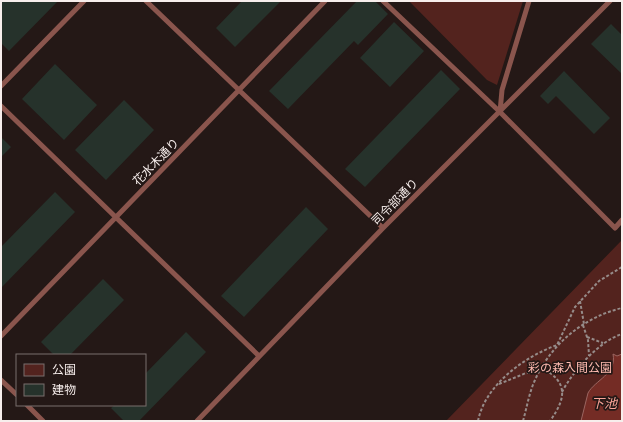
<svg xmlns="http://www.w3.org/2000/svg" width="623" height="422" font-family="'Fira Sans','Noto Sans JP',sans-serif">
<rect width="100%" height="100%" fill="#241816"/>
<path fill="#53231e" d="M409,1H523L497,85L487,80Z
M622,240V421H446Z"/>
<path fill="#742c25" stroke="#9b6661" d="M613,354L617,356L622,354V421H581L588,393C595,380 617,374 613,354Z"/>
<path fill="#26322b" d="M1,1H58L9,51L1,43Z
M242,1H281L235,47L216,28Z
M357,1H375L388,14L358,45L354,41L288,109L269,91Z
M394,22L424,51L390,87L360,58Z
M611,24L622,35V74L591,44Z
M55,64L97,105L64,140L22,99Z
M441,70L460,89L365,187L345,169Z
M564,71L610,118L594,134L556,96L548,104L540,96Z
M124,100L154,130L106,180L75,150Z
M1,137L11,147L1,157Z
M55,192L75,212L1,288V247Z
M306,207L328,229L244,317L221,296Z
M103,279L124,300L70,355H54L41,342Z
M186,332L206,352L139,421H124L111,408L115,405H145V374Z"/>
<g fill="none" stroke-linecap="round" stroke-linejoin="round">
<path stroke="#968b89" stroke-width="2" stroke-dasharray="3 2" stroke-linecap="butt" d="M580,301L584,324
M583,325L588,340L589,356
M587,337L603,343
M541,367C568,382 567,397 550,421
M499,384L526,373L538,372
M562,392C573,371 599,341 622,334
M478,421C485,385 524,357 557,345L575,307L599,281L622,267
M523,421C527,407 529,393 535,380C551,344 584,317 622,308"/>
<path stroke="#8a554d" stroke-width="5" d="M146,1L383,228
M383,1L500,112L615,228L622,220
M1,86L84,1
M1,106L259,356
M500,112L502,90L529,1
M1,336L325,1
M1,380L17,395
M27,405L43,421
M197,421L383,228L610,1"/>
</g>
<g text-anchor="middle" stroke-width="3.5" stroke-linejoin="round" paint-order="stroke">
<g font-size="12" fill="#f7eeec" stroke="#241816">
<text transform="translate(156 162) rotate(-46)" y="4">花水木通り</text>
<text transform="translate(395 202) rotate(-45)" y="4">司令部通り</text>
</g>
<g font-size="12" fill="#febab0" stroke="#241816">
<text x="570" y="372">彩の森入間公園</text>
</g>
<g font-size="13" font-style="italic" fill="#fba498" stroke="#241816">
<text x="604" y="408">下池</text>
</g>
</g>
<rect width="623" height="422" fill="none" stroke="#f7eeec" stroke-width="4"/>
<rect x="16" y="354" width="130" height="52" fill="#241816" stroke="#786e6c"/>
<rect x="24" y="364" width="20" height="12" fill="#53231e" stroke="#786e6c"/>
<text x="52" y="374" font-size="12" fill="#f7eeec">公園</text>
<rect x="24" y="384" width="20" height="12" fill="#26322b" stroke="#786e6c"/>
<text x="52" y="394" font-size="12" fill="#f7eeec">建物</text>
</svg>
